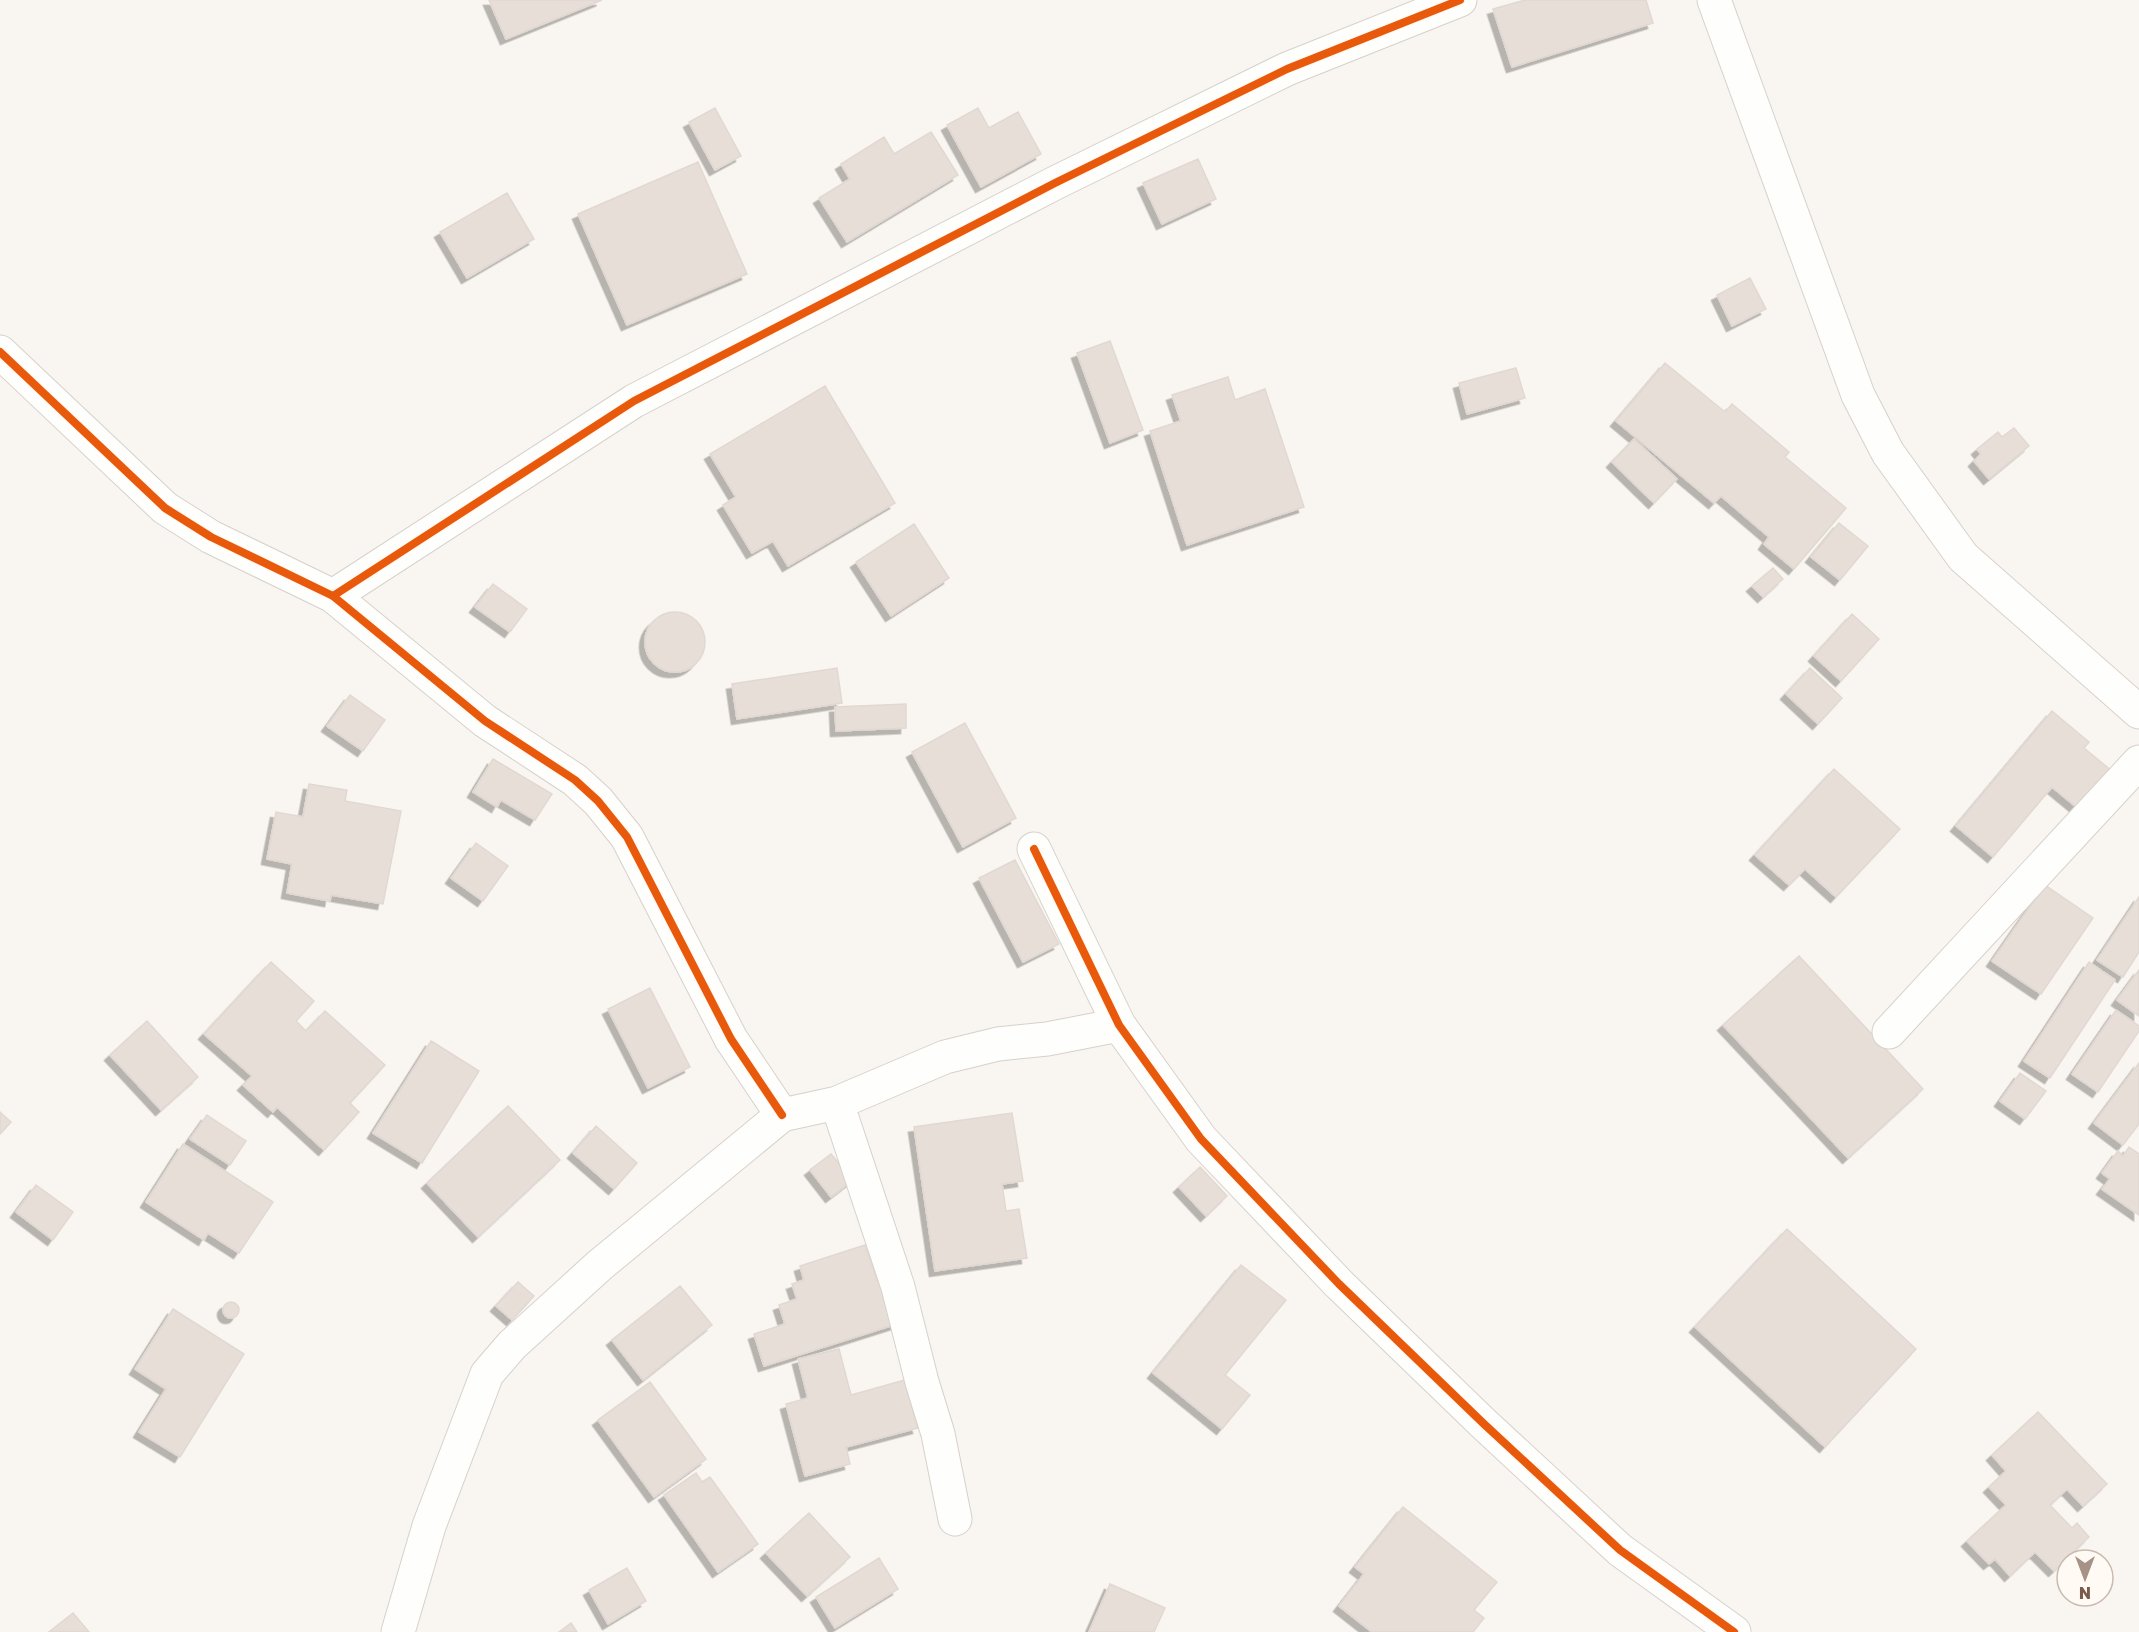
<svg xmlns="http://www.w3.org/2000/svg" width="2139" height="1632" font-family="'Golos Text',sans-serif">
<defs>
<filter id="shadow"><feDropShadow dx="-5.5" dy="5.5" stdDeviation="0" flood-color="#0004"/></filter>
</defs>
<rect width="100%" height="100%" fill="#f9f5f0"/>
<path fill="#e6ded7" stroke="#e2d8d2" stroke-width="1.5" filter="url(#shadow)" d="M489,0H602L506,39Z
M1525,0H1646L1653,23L1512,67L1493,9Z
M715,108L741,156L715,170L689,122Z
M978,108L989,128L1018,112L1041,154L981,187L947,125Z
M931,132L958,175L847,242L819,198L850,179L841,164L884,137L894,154Z
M1198,159L1216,199L1162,224L1143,183Z
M698,162L747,274L627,325L578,214Z
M507,193L534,239L467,278L440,232Z
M1750,278L1766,309L1732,326L1717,295Z
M1110,341L1143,430L1110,443L1077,353Z
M1665,363L1725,412L1732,404L1789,452L1785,457L1846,508L1794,569L1764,544L1769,537L1721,496L1714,503L1616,421Z
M1516,368L1525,398L1467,414L1459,383Z
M1228,377L1235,400L1265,389L1304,507L1187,545L1150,431L1181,421L1172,395Z
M825,386L895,503L788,566L773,541L752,553L723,505L736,497L710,454Z
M2014,428L2029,446L1989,479L1974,461L1981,454L1977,449L1998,432L2002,437Z
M1634,439L1677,479L1654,503L1612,462Z
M1839,523L1868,546L1840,580L1811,557Z
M914,524L949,578L891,616L856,562Z
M1773,568L1783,579L1763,597L1752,586Z
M493,584L527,609L510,632L475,607Z
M645 642a30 30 0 1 1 60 0a30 30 0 1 1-60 0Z
M1852,614L1879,639L1841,681L1814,656Z
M837,668L842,703L737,719L732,684Z
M1810,668L1842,698L1818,724L1786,694Z
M350,695L385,720L363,751L327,726Z
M906,704V728L836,731L835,707Z
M2052,711L2089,742L2084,748L2113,772L2081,811L2052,787L1993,857L1956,826Z
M965,723L1016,818L963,847L912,752Z
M493,759L552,794L535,820L501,800L497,807L473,792Z
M1834,769L1900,829L1836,897L1805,869L1789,885L1755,855Z
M309,784L347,790L345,801L401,811L383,904L331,895L330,901L287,893L292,864L267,859L276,812L303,817Z
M476,843L508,866L483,901L451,878Z
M1015,860L1059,944L1023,962L979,878Z
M2045,885L2093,918L2041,994L1992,961Z
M2139,897V952L2123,977L2097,960Z
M1799,956L1923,1089L1848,1158L1723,1025Z
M271,962L314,1001L296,1021L306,1031L325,1011L385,1065L350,1103L359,1112L324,1150L277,1107L273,1112L243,1085L252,1076L204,1034Z
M2089,962L2115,980L2050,1078L2024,1061Z
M2139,970V1016L2117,1000Z
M650,988L690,1067L648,1088L608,1009Z
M2116,1010L2139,1026V1031L2098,1092L2072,1074Z
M147,1021L198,1077L161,1110L110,1055Z
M431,1041L479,1071L422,1163L373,1133Z
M2139,1063V1124L2123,1145L2094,1123Z
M2020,1073L2046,1091L2025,1119L2000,1101Z
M508,1106L560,1160L478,1237L427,1183Z
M0,1112L11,1122L0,1134Z
M1012,1113L1023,1181L1002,1184L1006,1211L1019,1209L1027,1258L935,1271L914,1127Z
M207,1115L246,1141L230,1165L190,1139Z
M596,1126L637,1163L614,1189L573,1153Z
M183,1144L273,1202L239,1253L208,1233L204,1240L146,1202Z
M2129,1147L2139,1154V1215L2102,1189L2110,1179L2102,1173L2118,1151L2123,1156Z
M831,1154L853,1180L831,1197L810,1170Z
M1200,1167L1227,1196L1206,1216L1179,1187Z
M36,1185L73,1212L53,1240L16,1212Z
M1787,1229L1916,1349L1825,1447L1695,1327Z
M865,1245L877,1280L888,1277L903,1322L764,1366L754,1334L785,1324L779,1305L797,1299L792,1284L804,1280L800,1266Z
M1241,1265L1286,1300L1225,1375L1250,1395L1222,1429L1153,1373Z
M518,1282L534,1296L512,1320L496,1306Z
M680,1286L712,1325L643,1380L612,1340Z
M223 1310a8 8 0 1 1 16 0a8 8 0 1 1-16 0Z
M173,1309L244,1354L180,1457L139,1432L166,1389L135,1369Z
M839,1349L851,1395L905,1380L918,1428L846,1447L850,1464L805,1476L786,1404L808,1398L798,1359Z
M650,1382L706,1459L654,1497L598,1420Z
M2038,1412L2107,1484L2083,1506L2067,1489L2050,1505L2072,1528L2077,1523L2089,1537L2054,1571L2035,1552L2010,1576L1995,1559L1989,1564L1967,1541L2006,1505L1989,1487L2006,1471L1992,1455Z
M696,1473L702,1482L710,1477L758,1544L718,1572L664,1495Z
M1403,1507L1497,1582L1474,1610L1484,1618L1473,1632H1372L1339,1606L1364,1574L1355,1567Z
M809,1513L850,1557L807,1596L766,1553Z
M879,1558L898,1589L835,1628L816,1597Z
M627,1568L646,1601L608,1624L589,1590Z
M1110,1584L1165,1608L1154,1632H1089Z
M73,1613L89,1632H49Z
M571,1623L577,1632H559Z"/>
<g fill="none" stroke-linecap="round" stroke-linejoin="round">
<g stroke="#d7d1cb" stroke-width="35">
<path id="street" d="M1714,0L1858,395L1888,453L1963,557L2139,712
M0,352L165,508L211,537L333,596L485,721L575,780L598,801L627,837L731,1039L782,1115
M333,596L634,401L1055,183L1287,69L1460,0
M1034,849L1119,1025L1201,1139L1339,1284L1484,1424L1620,1550L1734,1632
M1889,1032L2139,762
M837,1103L898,1287L922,1382L938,1434L955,1519
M398,1632L429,1526L487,1374L512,1345L600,1265L782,1115L837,1103L945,1057L998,1044L1047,1039L1119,1025"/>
</g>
<use href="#street" stroke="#fefefd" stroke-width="33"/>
<g stroke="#fffaf3" stroke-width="11">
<path id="cycleway" d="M0,352L165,508L211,537L333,596L485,721L575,780L598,801L627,837L731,1039L782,1115
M333,596L634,401L1055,183L1287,69L1460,0
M1034,849L1119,1025L1201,1139L1339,1284L1484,1424L1620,1550L1734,1632"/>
</g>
<use href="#cycleway" stroke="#e8590c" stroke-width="8"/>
</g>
<g transform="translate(2085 1578) rotate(180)"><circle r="28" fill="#fffaf3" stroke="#cabbb1" stroke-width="1.5"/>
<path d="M0-4.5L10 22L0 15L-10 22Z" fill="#a69286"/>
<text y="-9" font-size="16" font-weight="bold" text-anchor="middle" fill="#7a5c4d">N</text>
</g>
</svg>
